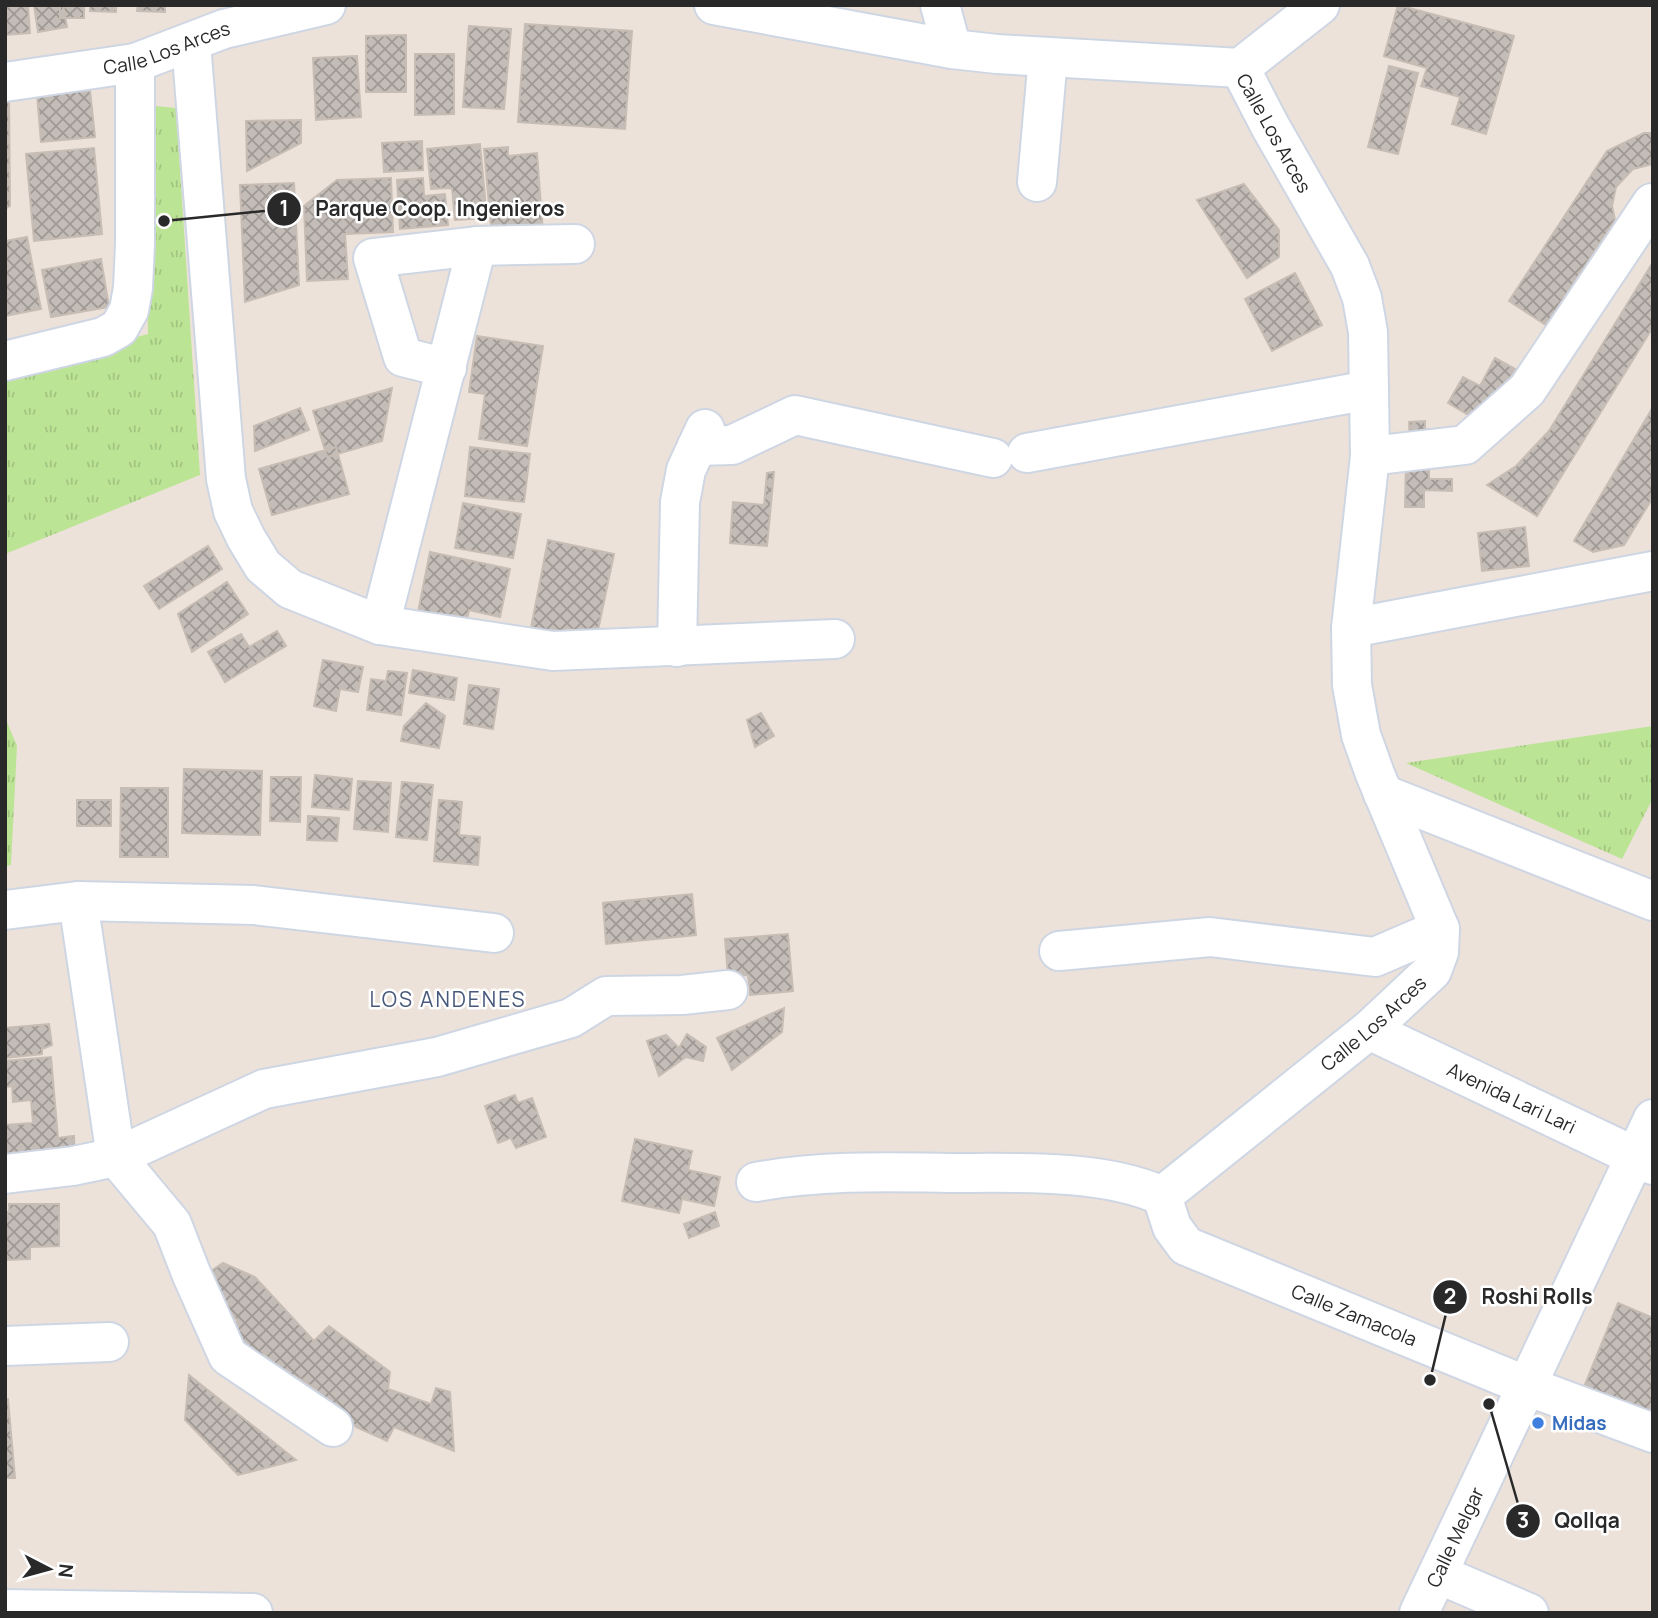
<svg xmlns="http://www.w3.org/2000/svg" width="1658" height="1618" font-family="Manrope,sans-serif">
<defs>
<pattern id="grass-tufts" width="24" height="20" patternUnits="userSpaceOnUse" patternTransform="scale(1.75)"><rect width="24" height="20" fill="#bce495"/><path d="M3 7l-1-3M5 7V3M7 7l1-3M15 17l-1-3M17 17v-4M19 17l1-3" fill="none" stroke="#a2c480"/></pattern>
<pattern id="building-cross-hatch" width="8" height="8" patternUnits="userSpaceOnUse" patternTransform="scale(1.75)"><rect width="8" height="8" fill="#c4bcb7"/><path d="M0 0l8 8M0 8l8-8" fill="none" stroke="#9f9995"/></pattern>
</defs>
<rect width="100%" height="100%" fill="#ece2da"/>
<path fill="url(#grass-tufts)" d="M144,105L176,108L200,475L5,554V372L148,334Z
M5,717L17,746L11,865L5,866Z
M1653,726V798L1622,859L1406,763Z"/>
<path fill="url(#building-cross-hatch)" stroke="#c7bdb4" stroke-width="2" d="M5,5H28L30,33L5,35Z
M34,5H63L67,27L38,32Z
M60,5H84V18H60Z
M90,5H116V12L90,11Z
M138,5H165V12L137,11Z
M1398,5L1514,36L1486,134L1452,124L1460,97L1421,86L1427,68L1384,56Z
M525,24L632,31L625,129L518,122Z
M469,26L511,29L504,109L463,107Z
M406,35V92H366V36Z
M415,54H454V114L415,115Z
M357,56L361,117L316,120L313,58Z
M1389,66L1418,73L1398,154L1368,147Z
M90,90L95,137L41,142L37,95Z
M5,100H9L10,206L5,209Z
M301,120V143L247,171L246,121Z
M1644,133H1653V164L1633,169L1616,187L1612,206L1615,220L1546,325L1509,301L1607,151Z
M422,141L423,170L384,172L382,143Z
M480,144L487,218L455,220L452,188L431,189L427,149Z
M508,147V156L537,153L543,233L492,237L484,149Z
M94,148L102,234L34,241L26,154Z
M391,178L393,232L345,234L348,279L307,281L304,206L337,180Z
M423,178L424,196L445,194L448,225L400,229L397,180Z
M294,183L299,285L245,302L240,185Z
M1244,184L1279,230V257L1247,278L1197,200Z
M27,237L41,309L5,316V241Z
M101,259L109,307L51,317L42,270Z
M1653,262V327L1537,516L1487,485L1516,466L1549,431Z
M1295,273L1322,325L1272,351L1245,299Z
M477,336L543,346L527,446L479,439L485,394L469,392Z
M1495,358L1515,369L1484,424L1448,403L1463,377L1480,386Z
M392,388L382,441L327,457L313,411Z
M1653,407V497L1624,545L1593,552L1574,541Z
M300,408L309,430L255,451L254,426Z
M1425,421V429H1446L1410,445L1409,422Z
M336,447L349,494L272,515L259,469Z
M470,447L530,454L524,502L465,496Z
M1406,460H1429V479H1452V491L1424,490V507H1405Z
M774,472L767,546L730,543L733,502L764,505L767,473Z
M463,503L521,514L513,558L455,548Z
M1525,527L1529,566L1482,571L1478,533Z
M548,540L614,554L597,635L565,628L566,641L530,633Z
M208,546L222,569L159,609L144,586Z
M430,552L510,569L500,617L469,610L465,628L417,617Z
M227,582L248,614L192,652L178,614Z
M277,631L286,646L225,682L208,652L241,634L249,647Z
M323,660L363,667L358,692L340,689L336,711L314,706Z
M413,670L457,678L454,700L409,693Z
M388,671L407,673L401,715L367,710L371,679L386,681Z
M469,685L499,689L493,729L464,724Z
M426,703L445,716L439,748L401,741L404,726Z
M761,713L774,736L755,747L747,720Z
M184,769L262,771L260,835L182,833Z
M315,775L352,779L349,810L312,807Z
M271,777H301L300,822L270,821Z
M358,781L391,783L388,832L354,829Z
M402,782L433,785L427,840L396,837Z
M121,788H168V857H120Z
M77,800H111V826H77Z
M439,800L462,802L459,835L480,837L478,865L434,861Z
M308,816L339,818L337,841L307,840Z
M692,894L696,935L606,944L603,903Z
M788,934L793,991L750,995L748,975L728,976L725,939Z
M784,1008L782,1032L732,1070L717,1038Z
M49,1024L52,1045L42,1049V1054L5,1058V1028Z
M687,1034L706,1047L703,1061L686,1057L659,1076L647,1041L666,1035L679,1048Z
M51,1057L58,1138L74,1136L75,1157L36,1151L5,1154V1125L33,1123L31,1100L13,1102L12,1086L5,1087V1061Z
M515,1095L518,1103L532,1098L546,1137L516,1148L511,1138L498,1143L485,1106Z
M635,1139L692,1151L688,1170L720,1177L714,1206L682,1199L679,1213L622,1201Z
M9,1204H59V1246L30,1247V1259L5,1260V1212H9Z
M715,1212L719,1226L689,1238L684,1224Z
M223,1263L255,1277L314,1341L329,1326L390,1372L388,1389L431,1404L436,1388L450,1392L454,1451L394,1427L387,1441L356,1427L347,1417L314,1395L317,1390L294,1375L284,1378L264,1353L254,1364L232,1332L237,1320L199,1279Z
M1618,1303L1653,1318V1405L1648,1416L1582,1392Z
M189,1375L296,1460L238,1475L185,1420Z
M8,1399L15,1478H5V1400Z"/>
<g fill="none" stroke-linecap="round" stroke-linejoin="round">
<g stroke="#cfd6e3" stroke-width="42">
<g id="minor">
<path d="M714,5L952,49L997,54L1240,68"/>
<path d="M940,5L952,49"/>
<path d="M191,43L226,479L233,511L246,538L263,566L290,589L380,625L553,651L835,639"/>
<path d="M1240,68L1320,5"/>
<path id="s1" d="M5,82L135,63L224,29L326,5"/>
<path d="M1037,182L1048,57"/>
<path d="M5,361L103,337L119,328L129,310L133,288L135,244V63"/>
<path d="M447,368L403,357L373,258L477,246L575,244"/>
<path d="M697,446L732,445L795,415L993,458"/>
<path d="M1027,453L1369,390"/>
<path d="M1370,456L1465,445L1527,390L1652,203"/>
<path d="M380,625L477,246"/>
<path d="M1351,628L1653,571"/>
<path d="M677,647L680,502L686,470L705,429"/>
<path d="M1383,794L1653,901"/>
<path d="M78,901L116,1157L172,1224L191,1273L228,1356L333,1427"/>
<path d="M5,910L78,901L254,905L494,933"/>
<path d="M1059,951L1210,937L1375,957L1440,929"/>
<path id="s2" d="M1369,1030L1653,1165"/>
<path d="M5,1174L73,1166L116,1157L264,1089L437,1057L571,1018L606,996L682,995L728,990"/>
<path d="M756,1182C821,1170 887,1172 952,1173C1017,1173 1104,1169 1162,1196"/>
<path id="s3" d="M1162,1196L1369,1030L1432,971L1439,952L1440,929L1375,774L1361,735L1352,685L1351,628L1370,456L1368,332L1362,298L1350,266L1270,126L1240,68"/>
<path id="s4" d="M1162,1196L1172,1227L1186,1246L1527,1386L1653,1433"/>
<path d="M5,1346L109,1342"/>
<path d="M1438,1574L1529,1613"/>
<path d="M5,1609L253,1613"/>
<path id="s5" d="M1419,1613L1653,1119"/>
</g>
</g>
<use href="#minor" stroke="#fff" stroke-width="38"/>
</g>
<circle fill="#3f7fe0" stroke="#fff" stroke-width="2.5" cx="1538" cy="1423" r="7"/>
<g text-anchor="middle" stroke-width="5" stroke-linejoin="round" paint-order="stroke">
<g font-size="19" fill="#292929" stroke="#fff">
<text dy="7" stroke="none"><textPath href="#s1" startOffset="166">Calle Los Arces</textPath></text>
<text transform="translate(1274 133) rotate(61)" y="7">Calle Los Arces</text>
<text dy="7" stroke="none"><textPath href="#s3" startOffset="273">Calle Los Arces</textPath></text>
<text dy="7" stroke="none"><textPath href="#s2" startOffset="158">Avenida Lari Lari</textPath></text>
<text dy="7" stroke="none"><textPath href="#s4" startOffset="238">Calle Zamacola</textPath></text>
<text dy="7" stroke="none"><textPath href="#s5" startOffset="84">Calle Melgar</textPath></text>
</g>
<g font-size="19" font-weight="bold" fill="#366cbe" stroke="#fff" text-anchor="start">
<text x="1552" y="1430">Midas</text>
</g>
<g font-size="21" letter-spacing="2" fill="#48597b" stroke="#fff">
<text x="448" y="1007">LOS ANDENES</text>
</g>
</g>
<path fill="none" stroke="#292929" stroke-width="2.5" d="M164 221L284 209M1430 1380L1450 1297M1489 1404L1523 1521"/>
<g fill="#292929" stroke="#fff" stroke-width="2.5">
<circle cx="164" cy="221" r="7"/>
<circle cx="1430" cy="1380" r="7"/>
<circle cx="1489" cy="1404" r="7"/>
<circle cx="284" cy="209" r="18"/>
<circle cx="1450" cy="1297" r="18"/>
<circle cx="1523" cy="1521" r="18"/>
</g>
<g font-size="21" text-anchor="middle" font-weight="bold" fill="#fff">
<text x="284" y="216">1</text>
<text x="1450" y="1304">2</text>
<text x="1523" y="1528">3</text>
</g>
<g font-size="21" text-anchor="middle" font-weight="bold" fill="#292929" stroke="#fff" stroke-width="5" stroke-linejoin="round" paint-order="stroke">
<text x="440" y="216">Parque Coop. Ingenieros</text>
<text x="1537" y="1304">Roshi Rolls</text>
<text x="1587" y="1528">Qollqa</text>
</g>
<rect width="1658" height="1618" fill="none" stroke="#292929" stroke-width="14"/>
<g transform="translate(49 1569) rotate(96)" stroke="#ffffff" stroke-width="5" paint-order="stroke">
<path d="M0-5L12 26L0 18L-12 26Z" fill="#292929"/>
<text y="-10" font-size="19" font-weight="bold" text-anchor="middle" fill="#292929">N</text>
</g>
</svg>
